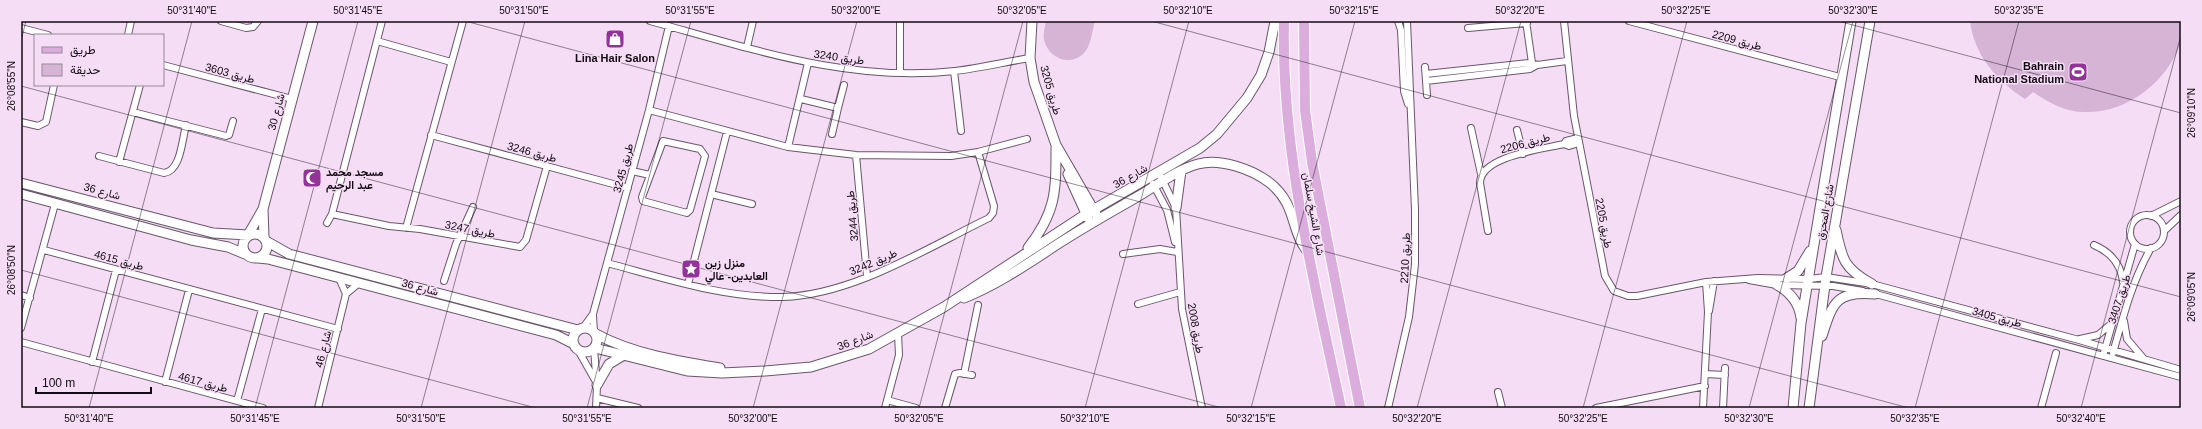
<svg xmlns="http://www.w3.org/2000/svg" width="2202" height="429" font-family="Helvetica,Vazirmatn,sans-serif">
<rect width="100%" height="100%" fill="#f5ddf5"/>
<path fill="#d5b4d6" d="M1046,21H1095C1092,31 1091,48 1082,55C1067,67 1047,56 1044,39C1043,34 1045,26 1046,21Z
M1970,21H2181C2181,28 2183,39 2180,45C2165,84 2125,114 2083,112C2065,112 2048,102 2033,92L2025,99C1997,81 1974,55 1970,21Z"/>
<g fill="none" stroke-linecap="round" stroke-linejoin="round">
<g stroke="#6a566b" stroke-width="8">
<path id="street" d="M221,21L246,28L253,27L258,21
M650,21C749,48 850,83 955,71C980,68 1005,62 1030,58
M1398,21L1401,30L1404,91L1408,104
M1526,21L1532,63
M1564,21L1574,116L1605,276L1614,291L1628,296H1637L1706,282L1758,278L1809,279L1826,277L1872,284L2079,340L2181,370
M1629,21L1840,77
M21,28L48,35
M1468,28L1527,23
M128,35L131,21
M377,41L451,62
M747,47L753,21
M163,65L292,99
M1425,67L1427,95
M954,71L961,131
M900,73V21
M1426,74L1529,63L1537,65L1567,61
M1426,81L1530,69L1537,65
M801,99L838,108L832,134
M838,108L844,85
M649,110L788,147L856,155L951,156L978,152L1027,139
M133,112L226,136L229,135L233,121
M21,122L38,126L46,122L54,85
M1471,128L1481,174
M1517,130L1523,154
M431,135L628,188
M663,141L700,149L705,156L690,210L687,213L643,201L642,197Z
M1564,144L1569,146L1579,143
M788,147L808,63
M856,155L867,276
M99,156L164,173C181,171 182,140 186,125
M119,162L140,85
M632,171L650,175
M1159,173L1176,208L1182,309L1202,408
M1153,184L1167,210L1175,242
M711,194L752,204
M332,214L389,226L420,229L520,247L526,240L547,166
M2130 232a17 17 0 1 1 34 0a17 17 0 1 1-34 0Z
M2151,216L2181,201
M327,223L332,214L382,21
M406,228L463,21
M1488,231L1480,183C1480,156 1543,149 1564,144L1566,141L1578,138
M2164,231L2181,215
M2094,245C2110,252 2121,264 2123,282
M44,250L338,329
M1123,254L1160,249L1177,252
M607,263C664,278 723,298 783,297C853,295 927,248 989,218L993,213L994,206L978,152
M1749,280L1777,285L1833,286L1863,291
M444,281L456,244L473,207
M688,284L727,132
M1872,293L2181,377
M346,294L359,283
M21,295L30,298
M1138,304L1180,292
M1709,311L1714,281
M593,316L594,332
M2124,321L2127,339L2144,359
M21,328L55,204
M582,329L593,314L649,110L669,26
M2080,339L2098,335L2112,323
M21,342L263,408
M594,349L597,385L596,408
M578,350L595,380
M2113,353C2123,317 2132,281 2151,248
M2103,356L2135,244
M92,362L116,270
M964,374L978,305
M1705,374L1725,375
M165,382L189,290
M1498,392L1502,408
M597,398L638,408
M887,400L916,408
M237,401L262,309
M318,408L346,294L339,278
M885,408L899,355L898,333
M945,408L955,374L960,373L972,375
M1388,408L1409,317L1415,264V210L1407,21
M1596,408L1705,386
M1703,408L1708,312L1706,282
M1723,408L1725,368
M2041,408L2056,353"/>
</g>
<g stroke="#6a566b" stroke-width="11">
<path id="secondary" d="M1032,21L1030,58L1034,82L1056,145L1096,214
M1068,174L1088,218
M21,183L213,233L248,235L263,209
M21,194L191,240L228,247L245,254
M1176,208L1181,171
M1836,230C1842,259 1844,269 1872,284
M243 246a12 12 0 1 1 24 0a12 12 0 1 1-24 0Z
M264,237L263,209L313,21
M266,241L289,254L578,330
M1028,248C1056,212 1056,192 1056,148
M258,258L268,259L556,335L574,344
M1787,278L1798,271L1810,251
M1777,285C1790,292 1799,303 1801,318
M964,298C999,284 1030,262 1061,242C1086,226 1111,212 1137,197C1156,186 1176,170 1198,164C1220,158 1252,169 1270,183C1297,205 1290,229 1307,251
M573 340a12 12 0 1 1 24 0a12 12 0 1 1-24 0Z
M596,334C633,354 678,361 720,368
M1822,336C1833,301 1837,291 1875,294
M595,348L687,371L722,373L765,371L811,367L869,349L944,307L1086,214L1200,148L1217,134L1247,98L1261,75L1269,52L1275,21
M597,385L609,364L624,355
M1793,408L1801,323L1851,21
M1809,408L1826,277L1870,21"/>
</g>
<g stroke="#fff" stroke-width="12">
<path id="primary" d="M1284,21C1281,152 1314,280 1341,408
M1304,21L1305,110L1312,162L1360,408"/>
</g>
<use href="#street" stroke="#fff" stroke-width="6"/>
<use href="#secondary" stroke="#fff" stroke-width="9"/>
<use href="#primary" stroke="#daaddd" stroke-width="10"/>
</g>
<path fill="none" stroke="#120a12" stroke-width="1" stroke-opacity="0.45" d="M465,21L1909,408M1151,21L2181,297M1838,21L2181,113M21,41L26,21M21,86L1222,408M21,270L536,408M89,408L192,21M255,408L358,21M421,408L525,21M587,408L691,21M753,408L857,21M919,408L1023,21M1085,408L1189,21M1251,408L1355,21M1417,408L1521,21M1583,408L1687,21M1749,408L1853,21M1915,408L2019,21M2081,408L2181,35"/>
<defs>
<g id="shop-square" transform="scale(1)"><rect x="-9" y="-9" width="18" height="18" rx="4" fill="#93339a" stroke="#f5ddf5"/><path d="M-5-2.5h2.3a2.7 3.5 0 0 1 5.4 0H5L5.5 6h-11ZM-1.5-2.5h3a1.5 2.3 0 0 0-3 0Z" fill="#fff"/></g>
<g id="stadium-square" transform="scale(1)"><rect x="-9" y="-9" width="18" height="18" rx="4" fill="#93339a" stroke="#f5ddf5"/><path d="M0-5a6.5 5 0 1 0 0 10a6.5 5 0 1 0 0-10ZM-3.5-1.8h7v3.6h-7Z" fill="#fff"/></g>
<g id="mosque-square" transform="scale(1)"><rect x="-9" y="-9" width="18" height="18" rx="4" fill="#93339a" stroke="#f5ddf5"/><path d="M3.5-4.9A6 6 0 1 0 3.5 4.9A5 5 0 1 1 3.5-4.9Z" fill="#fff"/></g>
<g id="sight-square" transform="scale(1)"><rect x="-9" y="-9" width="18" height="18" rx="4" fill="#93339a" stroke="#f5ddf5"/><path d="M0-6L1.8-2.2L6-1.7L2.9 1.2L3.7 5.4L0 3.3L-3.7 5.4L-2.9 1.2L-6-1.7L-1.8-2.2Z" fill="#fff"/></g>
</defs>
<g fill-rule="evenodd">
<use href="#shop-square" x="615" y="39"/>
<use href="#stadium-square" x="2078" y="72"/>
<use href="#mosque-square" x="312" y="178"/>
<use href="#sight-square" x="691" y="269"/>
</g>
<g text-anchor="middle" stroke-width="3" stroke-linejoin="round" paint-order="stroke">
<g font-size="11" fill="#120a12" stroke="#f5ddf5">
<text transform="translate(1737 40) rotate(15)" y="4">طريق 2209</text>
<text transform="translate(839 57) rotate(8)" y="4">طريق 3240</text>
<text transform="translate(230 73) rotate(15)" y="4">طريق 3603</text>
<text transform="translate(1051 90) rotate(74)" y="4">طريق 3205</text>
<text transform="translate(276 112) rotate(-75)" y="4">شارع 30</text>
<text transform="translate(1525 143) rotate(-15)" y="4">طريق 2206</text>
<text transform="translate(532 152) rotate(15)" y="4">طريق 3246</text>
<text transform="translate(623 168) rotate(-75)" y="4">طريق 3245</text>
<text transform="translate(1130 176) rotate(-30)" y="4">شارع 36</text>
<text transform="translate(102 191) rotate(15)" y="4">شارع 36</text>
<text transform="translate(1825 212) rotate(-80)" y="4">شارع المحرق</text>
<text transform="translate(1314 214) rotate(80)" y="4">شارع الشيخ سلمان</text>
<text transform="translate(852 216) rotate(-95)" y="4">طريق 3244</text>
<text transform="translate(1604 223) rotate(79)" y="4">طريق 2205</text>
<text transform="translate(470 229) rotate(11)" y="4">طريق 3247</text>
<text transform="translate(1405 258) rotate(-88)" y="4">طريق 2210</text>
<text transform="translate(119 260) rotate(15)" y="4">طريق 4615</text>
<text transform="translate(873 262) rotate(-23)" y="4">طريق 3242</text>
<text transform="translate(420 287) rotate(15)" y="4">شارع 36</text>
<text transform="translate(2119 299) rotate(-72)" y="4">طريق 3407</text>
<text transform="translate(1997 317) rotate(15)" y="4">طريق 3405</text>
<text transform="translate(1196 328) rotate(80)" y="4">طريق 2008</text>
<text transform="translate(855 340) rotate(-21)" y="4">شارع 36</text>
<text transform="translate(323 349) rotate(-76)" y="4">شارع 46</text>
<text transform="translate(203 382) rotate(15)" y="4">طريق 4617</text>
</g>
<g font-size="11" font-weight="bold" fill="#120a12" stroke="#f5ddf5" text-anchor="start">
<text x="615" y="62" text-anchor="middle">Lina Hair Salon</text>
<text x="2064" y="70" text-anchor="end">Bahrain<tspan x="2064" dy="13">National Stadium</tspan></text>
<text x="326" y="176">مسجد محمد<tspan x="326" dy="13">عبد الرحيم</tspan></text>
<text x="705" y="267">منزل زين<tspan x="705" dy="13">العابدين- عالي</tspan></text>
</g>
</g>
<rect width="2202" height="429" fill="none" stroke="#f5ddf5" stroke-width="44"/>
<rect x="34" y="34" width="130" height="52" fill="#f5ddf5" stroke="#9a899a"/>
<rect x="42" y="47" width="20" height="6" fill="#daaddd" stroke="#9a899a"/>
<text x="70" y="54" font-size="12" fill="#120a12">طريق</text>
<rect x="42" y="64" width="20" height="12" fill="#d5b4d6" stroke="#9a899a"/>
<text x="70" y="74" font-size="12" fill="#120a12">حديقة</text>
<path d="M36 387v6h115v-6" fill="none" stroke="#120a12" stroke-width="2"/>
<text x="42" y="387" font-size="12" fill="#120a12" stroke="#f5ddf5" stroke-width="3" paint-order="stroke">100 m</text>
<rect x="22" y="22" width="2158" height="385" fill="none" stroke="#120a12" stroke-width="1.5"/>
<g font-size="10" text-anchor="middle" fill="#120a12">
<text x="192" y="14">50°31'40"E</text>
<text x="358" y="14">50°31'45"E</text>
<text x="524" y="14">50°31'50"E</text>
<text x="690" y="14">50°31'55"E</text>
<text x="856" y="14">50°32'00"E</text>
<text x="1022" y="14">50°32'05"E</text>
<text x="1188" y="14">50°32'10"E</text>
<text x="1354" y="14">50°32'15"E</text>
<text x="1520" y="14">50°32'20"E</text>
<text x="1686" y="14">50°32'25"E</text>
<text x="1853" y="14">50°32'30"E</text>
<text x="2019" y="14">50°32'35"E</text>
<text transform="translate(11 86) rotate(-90)" y="4">26°08'55"N</text>
<text transform="translate(2191 113) rotate(-90)" y="4">26°09'10"N</text>
<text transform="translate(11 270) rotate(-90)" y="4">26°08'50"N</text>
<text transform="translate(2191 297) rotate(-90)" y="4">26°09'05"N</text>
<text x="89" y="422">50°31'40"E</text>
<text x="255" y="422">50°31'45"E</text>
<text x="421" y="422">50°31'50"E</text>
<text x="587" y="422">50°31'55"E</text>
<text x="753" y="422">50°32'00"E</text>
<text x="919" y="422">50°32'05"E</text>
<text x="1085" y="422">50°32'10"E</text>
<text x="1251" y="422">50°32'15"E</text>
<text x="1417" y="422">50°32'20"E</text>
<text x="1583" y="422">50°32'25"E</text>
<text x="1749" y="422">50°32'30"E</text>
<text x="1915" y="422">50°32'35"E</text>
<text x="2081" y="422">50°32'40"E</text>
</g>
</svg>
